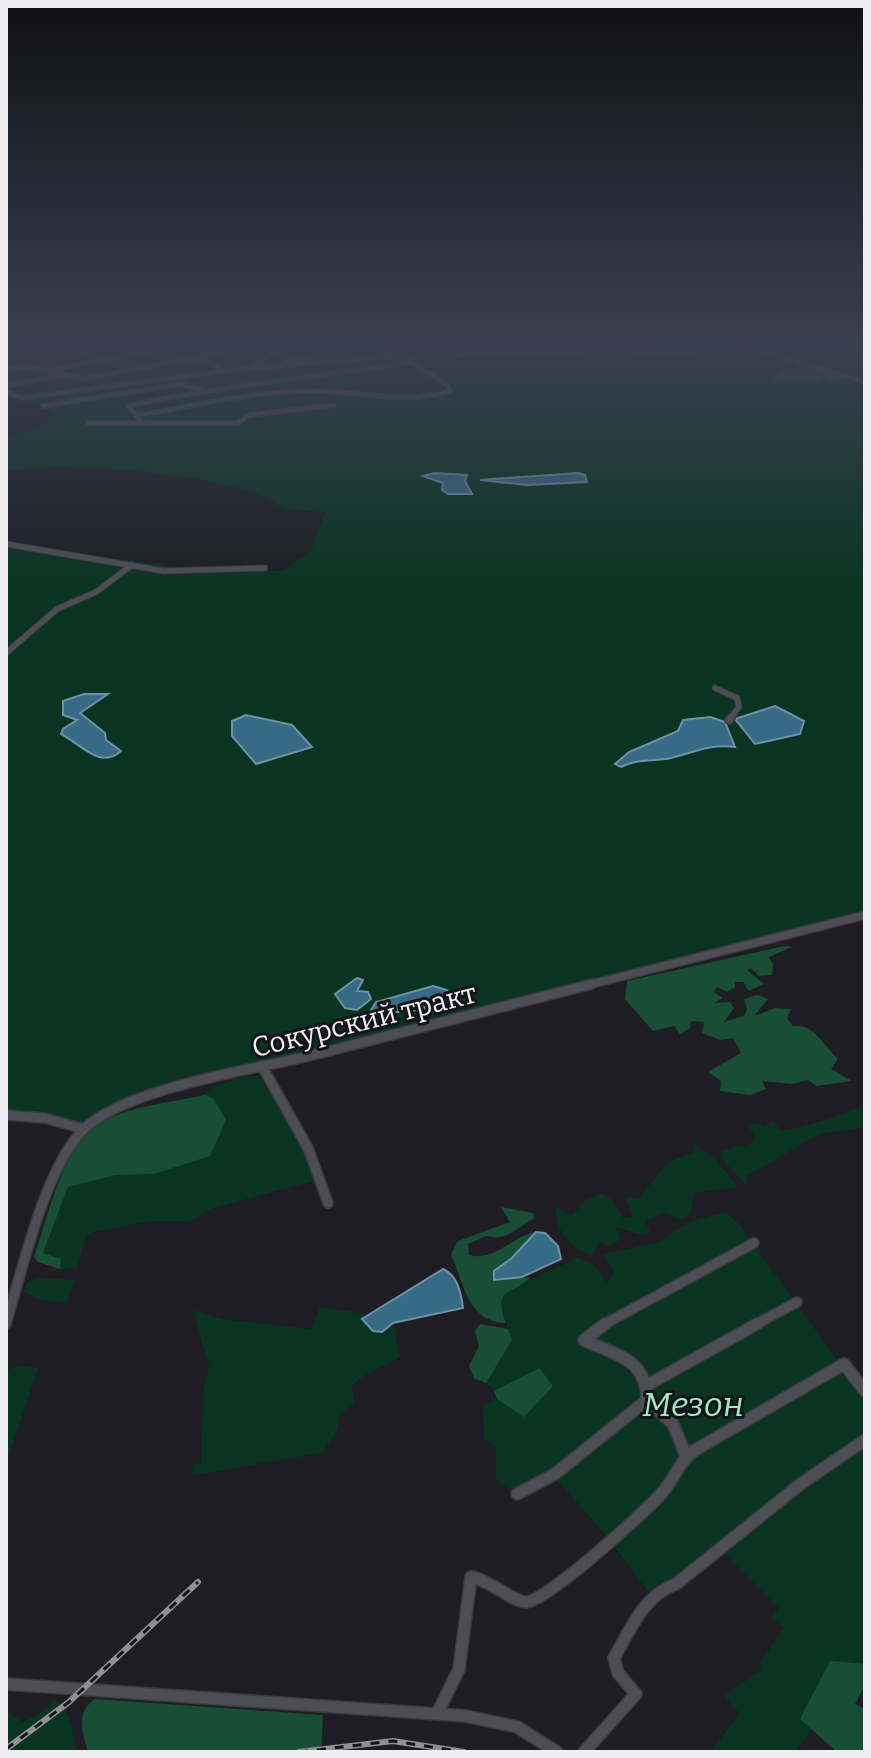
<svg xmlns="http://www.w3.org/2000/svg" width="871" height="1758" font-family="Bitter,serif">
<rect width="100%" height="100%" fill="#1d1d23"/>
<path fill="#0a3422" d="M186,345H385L390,354L398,356L629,349L667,352L666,348C694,339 717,344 744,353L734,358L790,363L865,385V915L140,1100L84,1129L6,1115V544L211,571H282L311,551L325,512L283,509C254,475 50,458 6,472V437L38,429L55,412L6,393V372L28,366L47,372Z
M752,345H865V379L860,378Z
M247,1076H258L293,1123L318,1180L213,1208L190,1221H150L93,1232L86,1236L77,1268L60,1269L61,1259L43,1253L68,1187L116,1175L154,1174L213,1098L204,1095L212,1087Z
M865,1105V1127L820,1134L747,1176L748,1187L720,1157L721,1151L739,1145L745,1148L756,1138L749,1127L757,1123L764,1127L773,1121L781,1131C810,1125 837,1117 865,1105Z
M694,1144L715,1159L738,1187L694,1193L691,1212L681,1220L666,1212L645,1221L650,1232L644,1236L616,1227L620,1240L608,1246L600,1242L591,1256C572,1248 553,1229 556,1207L571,1216L587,1199L602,1194L611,1198L623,1218L633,1216L626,1198H639L668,1162L693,1153Z
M726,1212L739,1224L845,1371L865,1387V1559L861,1567L865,1566V1664H854L800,1719L812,1729L795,1752H710L740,1714L724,1696L761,1670L760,1663L784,1628L771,1617L779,1608L724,1553L650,1594L605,1534L559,1482L531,1488L517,1497L496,1478V1447L484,1439L483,1404L497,1399L524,1416L538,1368L494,1391L486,1383L512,1340L500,1301L505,1291L578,1258L594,1265L607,1283L614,1272L603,1254L660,1242L688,1222Z
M39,1278L74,1280L67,1303L38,1299L24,1291L27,1282Z
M320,1307L367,1314L362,1319L382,1332L393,1323L400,1357C384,1368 364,1372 352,1386L354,1403L338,1418V1429L322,1453L193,1475L192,1464L201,1463L203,1390L209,1367L193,1310L221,1319L312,1329Z
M19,1366L38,1368L6,1464V1370Z
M55,1700C71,1707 72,1736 77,1752H6V1711L23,1722L41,1713Z"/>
<path fill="#194e36" d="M794,362L849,378L830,382L825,377L818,378L819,383L771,381L786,368H795Z
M784,946L792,947L769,957L773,965L772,975L759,976L751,968L747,970L764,984L749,991L743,982H735V987L727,992L717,987L714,992L723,998L714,1003L730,1002L734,1008L724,1022L744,1016L747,1009L744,999L757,995L768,999L754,1016L775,1008L791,1009L787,1018L793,1026C815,1023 824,1047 838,1059L831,1069L852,1081L816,1086L808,1080L792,1084L762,1081L766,1089L750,1095L720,1091L721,1081L708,1072L741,1053L733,1038L720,1040L702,1033L704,1022L691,1021L690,1028L680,1034L674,1026L653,1031L625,999L627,981Z
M204,1095L213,1098L226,1120L210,1156L154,1174L116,1175L68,1187L43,1253L61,1259L60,1269L38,1262L34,1257C47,1220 63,1146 97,1125C126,1106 170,1103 204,1095Z
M501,1207L533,1213L534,1218C519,1227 505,1242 486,1236L468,1244L469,1255C495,1262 512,1236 536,1232L495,1280L531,1277C513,1296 492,1285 506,1323C469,1323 463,1283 451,1254L458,1241L510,1222Z
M480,1324L508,1329L512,1340L486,1383L474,1378L469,1366L479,1346L475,1331Z
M539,1368L553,1386L524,1417L497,1399L494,1391Z
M830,1661L865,1664V1685L855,1704L865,1709V1752H837L800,1719Z
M95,1699L323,1715L321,1752H88C82,1731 75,1713 95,1699Z"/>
<path fill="#376a85" stroke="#6e92a6" stroke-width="2" d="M434,473L467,475L465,481L472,494H448L442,490L443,483L423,476Z
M578,473L585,475L587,482L527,485L480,480Z
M84,694H108L80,713L105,733L106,740L121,751C100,770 81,744 61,734L63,729L77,720L63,715V701Z
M775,706L804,721L800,734L755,744L735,719Z
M246,715L292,725L312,747L256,764L232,736V721Z
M710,717L725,722L735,747C710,744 695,752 671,758C653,762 639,758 621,767L615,764L629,752L678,731L683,720Z
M357,978L363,980L357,991L368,992L371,999L357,1010L345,1008L335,994Z
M433,986L447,990L454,1001L407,1012H370L376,1002Z
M536,1232L545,1233L558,1246L561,1259L522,1277L494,1280V1271L512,1258Z
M443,1269C457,1275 461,1292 463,1308L393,1323L382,1332L373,1331L362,1319Z"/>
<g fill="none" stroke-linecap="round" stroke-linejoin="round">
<g stroke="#3a3a3f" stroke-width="6">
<path id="minor-far4" d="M375,345L390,356L410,357L617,349L680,354L710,345
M742,345L865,382
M81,351L117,345
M197,357L243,345
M286,361L378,347
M251,368L390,356
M55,369L182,345
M6,371L25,366L83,379L197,357L220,369
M6,386L67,374
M6,392L21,398L248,368L286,345
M43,406L180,384L202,390
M136,416C195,405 254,391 314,391C361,391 404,405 450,391L447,385L411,362L410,357
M88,423H238L250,415L334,405
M143,423L128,406C221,386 317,377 411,362"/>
</g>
<g stroke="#3a3a3f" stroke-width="7">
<path id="minor-far3" d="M6,544L164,571L265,568
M6,653L57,609L96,592L132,565
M715,688L737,698L739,707L729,720"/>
</g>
<g stroke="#3a3a3f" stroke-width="10">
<path id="minor-far2" d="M729,720L731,718
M584,986L865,915"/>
</g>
<g stroke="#3a3a3f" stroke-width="12">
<path id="minor-far1" d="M263,1068L308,1148L328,1203
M6,1115L45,1118L84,1129
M6,1324C22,1271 45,1166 85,1128C128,1088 251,1070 309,1056C404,1032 498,1008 592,984
M601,1326L754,1243
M753,1326L797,1302"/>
</g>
<g stroke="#3a3a3f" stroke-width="14">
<path id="minor" d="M605,1324L584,1340C616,1356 646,1357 647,1400L673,1424L686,1456
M649,1384L757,1324
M517,1494L555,1474L647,1400
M6,1684L466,1716L517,1727L557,1752
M437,1714L459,1669L471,1577C490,1580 513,1602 526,1602C547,1601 644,1513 661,1494C674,1480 679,1461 695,1450L844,1364L865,1391
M584,1752L636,1694L618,1673L614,1658C630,1630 644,1595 676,1584L802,1483L865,1440"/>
</g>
<use href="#minor-far4" stroke="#4d4e54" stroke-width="4"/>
<use href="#minor-far3" stroke="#4d4e54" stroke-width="5"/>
<use href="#minor-far2" stroke="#4d4e54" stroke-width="7"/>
<use href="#minor-far1" stroke="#4d4e54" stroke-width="9"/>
<use href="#minor" stroke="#4d4e54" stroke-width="11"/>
<g stroke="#8f8f94" stroke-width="6">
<path id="rail" d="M6,1749L69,1702L198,1582
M299,1752L393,1741L464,1752"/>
</g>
<use href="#rail" stroke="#141419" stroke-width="3" stroke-dasharray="9" stroke-linecap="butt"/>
</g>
<linearGradient id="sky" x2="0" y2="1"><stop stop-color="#101013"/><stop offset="0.58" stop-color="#3a4050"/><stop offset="1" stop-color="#3a4050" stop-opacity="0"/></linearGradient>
<rect width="871" height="591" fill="url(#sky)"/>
<g text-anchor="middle" stroke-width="6" stroke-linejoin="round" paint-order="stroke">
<g font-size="28" fill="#efeff3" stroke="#141419">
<text transform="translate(364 1020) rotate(-14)" y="10">Сокурский тракт</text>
</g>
<g font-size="34" font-style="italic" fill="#9cedc3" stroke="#141419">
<text x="693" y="1416">Мезон</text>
</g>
</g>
<rect width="871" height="1758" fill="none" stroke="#efeff3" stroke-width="16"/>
</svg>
